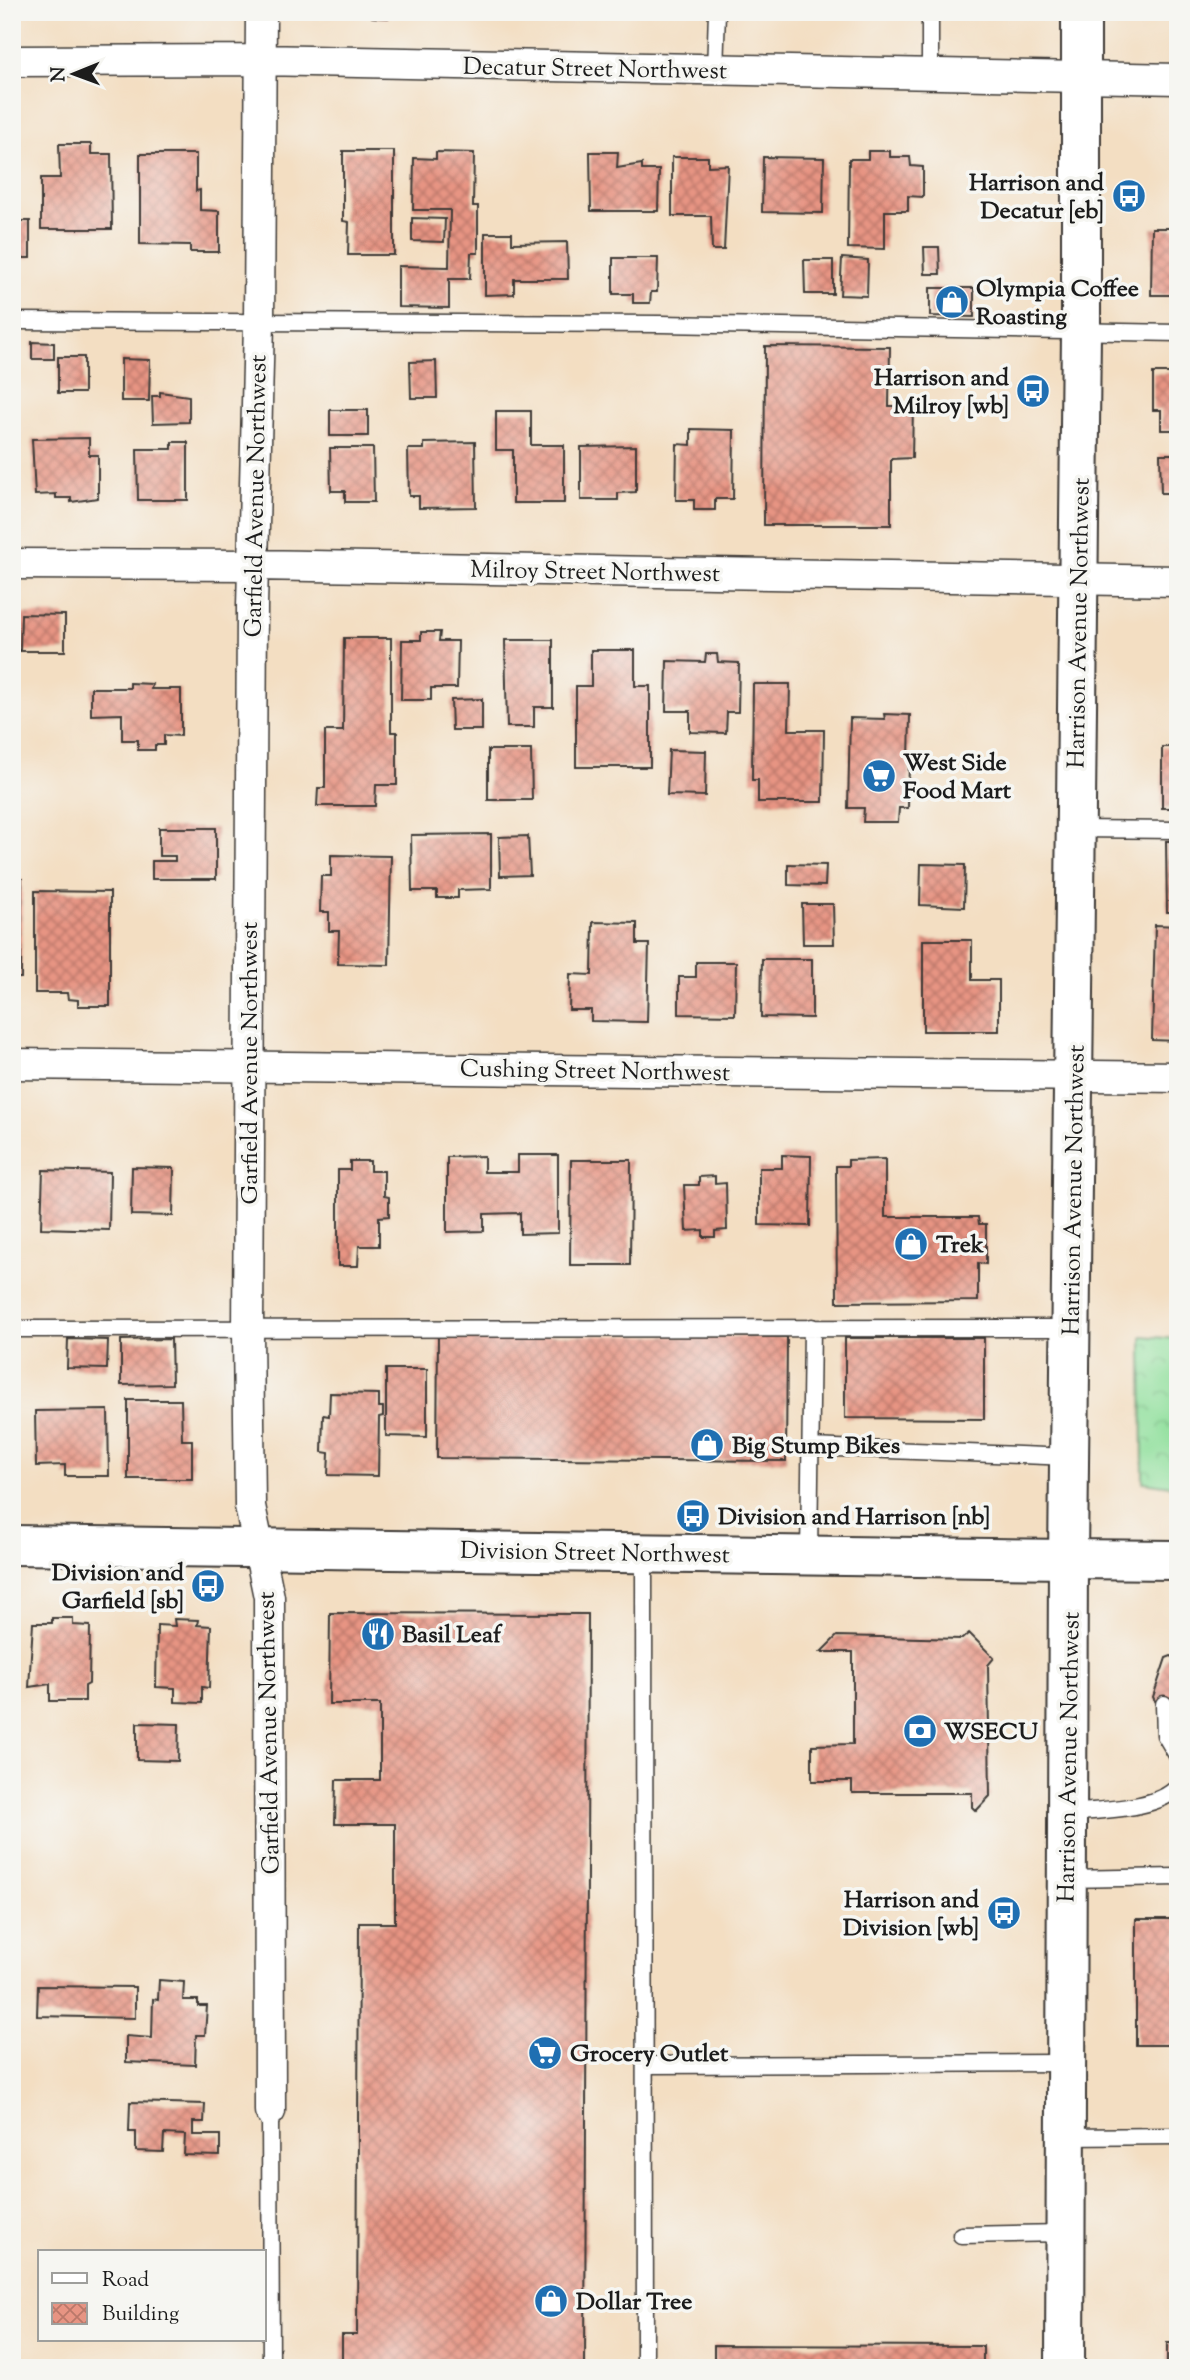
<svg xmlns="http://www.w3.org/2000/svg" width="1190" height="2380" font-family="'Sorts Mill Goudy',serif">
<defs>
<pattern id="park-crowns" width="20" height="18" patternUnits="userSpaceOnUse" patternTransform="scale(1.75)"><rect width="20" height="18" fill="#92e09e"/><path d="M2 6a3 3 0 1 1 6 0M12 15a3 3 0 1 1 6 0" fill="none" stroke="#7dc088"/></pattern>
<pattern id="building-cross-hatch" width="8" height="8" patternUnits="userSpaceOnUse" patternTransform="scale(1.75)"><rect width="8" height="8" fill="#e79483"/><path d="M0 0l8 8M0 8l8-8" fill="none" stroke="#ba786a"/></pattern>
</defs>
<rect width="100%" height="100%" fill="#f6f6f2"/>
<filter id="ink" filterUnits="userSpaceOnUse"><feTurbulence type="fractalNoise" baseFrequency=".0143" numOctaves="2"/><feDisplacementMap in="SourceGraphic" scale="14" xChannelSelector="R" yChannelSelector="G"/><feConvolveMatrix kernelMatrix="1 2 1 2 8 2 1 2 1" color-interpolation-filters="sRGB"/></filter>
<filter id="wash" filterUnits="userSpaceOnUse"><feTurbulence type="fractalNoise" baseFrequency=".00686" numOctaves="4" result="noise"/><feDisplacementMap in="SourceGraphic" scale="28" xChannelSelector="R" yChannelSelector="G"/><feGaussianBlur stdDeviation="1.57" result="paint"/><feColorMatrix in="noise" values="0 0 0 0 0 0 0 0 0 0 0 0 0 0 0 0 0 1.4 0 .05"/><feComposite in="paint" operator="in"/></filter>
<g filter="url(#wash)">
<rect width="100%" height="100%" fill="#f3dec2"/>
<path fill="url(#park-crowns)" stroke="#577e5d" stroke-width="2" d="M1142,1336L1178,1339V1487L1143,1482Z"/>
<g id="blocks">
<path fill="url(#building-cross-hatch)" d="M372,12H389L388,18L372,17Z
M59,144H91V154H111L112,229H41V178H60Z
M343,151H394V255H348L349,222L343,221Z
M868,151H890V157H910L911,166L923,167V197L908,196V211H885V249L848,248L849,159H868Z
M436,152L474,153L473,206H478V253H471L470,279H449V308L398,307V266L449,267L450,210H413L414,158L436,159Z
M590,152H618L617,168L642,164V170H659L658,211H591Z
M140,154H196V191L200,190V210L219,211V252H190V245L140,244Z
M672,157H708V166L728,165L724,250H712L711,216H672Z
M763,157L824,158L823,213L762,212Z
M412,218L445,219L444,242L412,241Z
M12,221H30V258H12Z
M1152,228H1178V295H1151Z
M485,233H512V243L567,242L568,279H514V294L485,295Z
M924,247H939L940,274H925Z
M613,258H658L657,292H651L650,303H633V294H613Z
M842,258L868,260L867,296L840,295Z
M804,260H833V294H805Z
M930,288H974V317L930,316Z
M32,342L54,343V359H32Z
M765,346L890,347L889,406H913L912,458L891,459V525H764Z
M58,357H84V393H58Z
M121,359L150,360L149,401H121Z
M436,361L437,398H411L410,362Z
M1153,373H1178V430H1161V410H1153Z
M160,392L189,396V422L153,423L152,396H160Z
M330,410H368V436H330Z
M496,411H531V445H564V503H513V450H496Z
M12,416H15V488H12Z
M691,429L734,430L733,499H715V510H694V500H676L677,444L691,445Z
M89,438V455H98V498L71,502V498H56V494L35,495L32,439Z
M172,442H188V500H138L137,449H172Z
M475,442L476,507L419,508V496H409L408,449H424V443Z
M636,446V492L618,493V500H581V447Z
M330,448H373L374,502H345V491H331Z
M1160,454H1178V493H1161Z
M21,614L65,615V651H20Z
M421,632H440L439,641H458L457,688H431V700H401L402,640H421Z
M344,638H391V732H397V785H376L375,806H317L318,788H325V731H343Z
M505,640H553V707H534V727H507Z
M591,650H635V686H650V767H576V686H591Z
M706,654H717L718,662L739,663L738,712H727L726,733L690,732V711H666L667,661L705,662Z
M130,683L152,684L151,689H181V736L164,735V745H155V750H138V740H122V714L91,715V688H130Z
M753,684H790L789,730H824L823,802H758V780H752Z
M482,699V730H452L451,700Z
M884,714L910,715L908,808H899L898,822H863L864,808H848L850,718L885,719Z
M1162,747H1178V808H1162Z
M488,750H531L532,800H488Z
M669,750L706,751L705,796L667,795Z
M159,828H216V879H152V861H175V856H159Z
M491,834V889L458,890V898H437V891H412L411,835Z
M528,836L530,875L500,876L499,837Z
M1166,841H1178V912H1167Z
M331,855L391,856L389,965L338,964L339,931H329V912H320L321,876H331Z
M788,864L826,865L825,886L788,885Z
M921,864L965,865L964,907L920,905Z
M12,879H22L21,978H12Z
M35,891L110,892V1006H78V1000L68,999L67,993H35Z
M802,904H833L834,944H803Z
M593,922L637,923V944H649L647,1022L591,1021V1010H569L570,974L592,975Z
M1155,925L1178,926V1041L1152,1040Z
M923,940H972V980H999V1031H923Z
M762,959H812V1018L761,1017Z
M696,962H736L735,1015L679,1014V977H696Z
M518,1155H558V1233L520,1234V1213L484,1214V1231L447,1232V1157L484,1156V1172H518Z
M782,1155L811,1156L810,1226L759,1225V1168H782Z
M885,1159V1217H978L979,1224H986V1264L978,1263V1301L837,1302L836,1166H848V1160Z
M571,1160H631L630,1265H570Z
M350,1161H370V1171H384V1196L389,1197V1216L379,1217V1246H359L358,1266H338V1170H350Z
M132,1167L174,1168L173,1216L131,1215Z
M43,1170L110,1172L109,1230L41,1228Z
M715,1176V1184L726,1183L727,1230L715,1231V1237H703V1230L686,1231L684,1185H699V1177Z
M12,1195H16V1224H12Z
M438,1334L787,1337L786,1461L437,1458Z
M845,1338H984V1419L845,1418Z
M68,1339L108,1340L107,1369L67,1368Z
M171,1339L172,1384L121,1385V1340Z
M386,1369H427V1437L386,1436Z
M330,1393L379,1394V1407H383V1416L379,1417L378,1476L328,1475L329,1453L322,1452L323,1415L329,1416Z
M128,1400H181L182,1440H192V1479H128Z
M108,1410L109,1476H65V1465L36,1466L35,1411Z
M330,1613L588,1614L585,2368H356L342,2365V2335H357L359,1923H395V1824H335L336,1780H380V1704H329Z
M52,1618H73V1625L90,1626L89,1684L85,1686V1701H50V1684L29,1687L33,1623H52Z
M174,1619L198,1620L197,1625L211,1626L209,1688L202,1687V1703L175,1702V1688L156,1687L157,1625L175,1626Z
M969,1633L994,1658L988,1665L990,1796L976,1811L972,1807V1793H852V1781H812V1745L853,1744V1652H821L837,1636L962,1639Z
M1171,1656L1178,1659V1709L1155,1701L1153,1697L1166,1658Z
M137,1723L179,1724L178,1761L137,1760Z
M1136,1919H1178V2045H1136Z
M159,1980L184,1982L183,2000H198V2006H207L205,2035H196L195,2065L126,2062V2036L152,2038L153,1999L158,2000Z
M38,1986L135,1987V2018L37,2016Z
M130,2102L205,2104L204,2122H193V2135H220V2156L184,2155L185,2135L164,2134L163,2152L136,2151V2132H129Z
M1167,2343H1178V2368H1167Z
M714,2345L983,2346V2368H714Z"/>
</g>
</g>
<g filter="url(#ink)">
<use href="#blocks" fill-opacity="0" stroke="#3c3935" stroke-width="2"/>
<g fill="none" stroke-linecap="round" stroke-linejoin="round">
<g stroke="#3c3935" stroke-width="19">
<path id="service" d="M715,71L717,12
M930,75V12
M12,321L661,324L1178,333
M1076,829L1178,830
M12,1329C365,1332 718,1327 1070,1328
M810,1447L1070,1457
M644,1553L645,2368
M809,1555L812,1327
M1164,1704L1165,1735L1178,1757
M1067,1813C1096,1810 1160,1810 1178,1786
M1066,1879L1178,1877
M645,2065L1066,2063
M270,2111L271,2368
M1066,2137L1178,2136
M961,2235L1066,2233"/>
</g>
<g stroke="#3c3935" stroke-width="33">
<path id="minor" d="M261,12L259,323L252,607L248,1332L250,1506L269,1597L270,2111
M12,61L260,60L1178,79
M12,564L253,565L1178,581
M12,1064L1178,1077"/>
</g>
<g stroke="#3c3935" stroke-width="42">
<path id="tertiary" d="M12,1545L1068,1559"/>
</g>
<g stroke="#3c3935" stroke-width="42">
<path id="secondary" d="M1065,2368L1068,1559"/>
</g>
<g stroke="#3c3935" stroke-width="42">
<path id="primary" d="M1081,12V332L1068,1559L1178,1560"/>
</g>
<use href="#service" stroke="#fff" stroke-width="16"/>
<use href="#minor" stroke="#fff" stroke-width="30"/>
<use href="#tertiary" stroke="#fff" stroke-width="38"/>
<use href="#secondary" stroke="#fff" stroke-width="38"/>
<use href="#primary" stroke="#fff" stroke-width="38"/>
</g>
</g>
<defs>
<g id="bus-disc" transform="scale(1.75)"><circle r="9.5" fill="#1f6fb2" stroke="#f6f6f2"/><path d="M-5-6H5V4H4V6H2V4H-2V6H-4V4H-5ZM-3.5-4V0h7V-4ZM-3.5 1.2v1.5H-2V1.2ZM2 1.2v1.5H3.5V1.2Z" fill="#fff"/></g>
<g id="shop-disc" transform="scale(1.75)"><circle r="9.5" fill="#1f6fb2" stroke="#f6f6f2"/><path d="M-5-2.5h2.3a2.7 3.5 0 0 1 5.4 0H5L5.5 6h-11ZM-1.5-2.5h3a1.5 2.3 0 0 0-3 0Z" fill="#fff"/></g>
<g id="supermarket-disc" transform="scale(1.75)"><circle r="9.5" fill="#1f6fb2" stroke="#f6f6f2"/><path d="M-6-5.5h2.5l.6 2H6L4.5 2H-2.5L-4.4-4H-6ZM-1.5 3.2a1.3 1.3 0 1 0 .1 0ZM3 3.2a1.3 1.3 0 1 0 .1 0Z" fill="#fff"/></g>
<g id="restaurant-disc" transform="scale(1.75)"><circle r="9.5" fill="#1f6fb2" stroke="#f6f6f2"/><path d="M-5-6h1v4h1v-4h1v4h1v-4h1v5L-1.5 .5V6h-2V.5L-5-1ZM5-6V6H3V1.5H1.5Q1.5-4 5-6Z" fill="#fff"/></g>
<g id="bank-disc" transform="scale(1.75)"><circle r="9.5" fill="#1f6fb2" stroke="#f6f6f2"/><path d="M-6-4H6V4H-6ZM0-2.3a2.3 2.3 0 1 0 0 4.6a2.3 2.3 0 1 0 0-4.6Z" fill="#fff"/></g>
</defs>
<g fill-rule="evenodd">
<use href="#bus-disc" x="1129" y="196"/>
<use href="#shop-disc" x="952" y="302"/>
<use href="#bus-disc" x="1033" y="391"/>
<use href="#supermarket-disc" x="879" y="776"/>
<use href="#shop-disc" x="911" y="1244"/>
<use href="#shop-disc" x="707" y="1445"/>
<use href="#bus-disc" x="693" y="1516"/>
<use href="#bus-disc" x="208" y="1586"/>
<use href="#restaurant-disc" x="378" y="1634"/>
<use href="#bank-disc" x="920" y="1731"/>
<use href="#bus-disc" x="1004" y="1913"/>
<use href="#supermarket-disc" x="545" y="2053"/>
<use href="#shop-disc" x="551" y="2301"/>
</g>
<g text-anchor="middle" stroke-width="7" stroke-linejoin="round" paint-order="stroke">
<g font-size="24" fill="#1c1c1c" stroke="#f6f6f2">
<text transform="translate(595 68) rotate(1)" y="8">Decatur Street Northwest</text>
<text transform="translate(255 496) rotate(-89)" y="8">Garfield Avenue Northwest</text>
<text transform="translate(595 571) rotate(1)" y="8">Milroy Street Northwest</text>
<text transform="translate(1078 623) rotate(-89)" y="8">Harrison Avenue Northwest</text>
<text transform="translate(249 1063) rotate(-90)" y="8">Garfield Avenue Northwest</text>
<text transform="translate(595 1070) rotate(1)" y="8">Cushing Street Northwest</text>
<text transform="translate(1073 1190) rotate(-89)" y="8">Harrison Avenue Northwest</text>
<text transform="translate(595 1552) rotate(1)" y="8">Division Street Northwest</text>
<text transform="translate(268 1733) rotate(-91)" y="8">Garfield Avenue Northwest</text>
<text transform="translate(1068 1757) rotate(-89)" y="8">Harrison Avenue Northwest</text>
</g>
<g font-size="24" font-weight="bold" fill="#1c1c1c" stroke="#f6f6f2" text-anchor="start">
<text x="1104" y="190" text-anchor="end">Harrison and<tspan x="1104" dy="28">Decatur [eb]</tspan></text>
<text x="976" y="296">Olympia Coffee<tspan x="976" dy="28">Roasting</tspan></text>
<text x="1009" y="385" text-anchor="end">Harrison and<tspan x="1009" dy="28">Milroy [wb]</tspan></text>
<text x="903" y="770">West Side<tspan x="903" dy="28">Food Mart</tspan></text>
<text x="936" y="1252">Trek</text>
<text x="732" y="1453">Big Stump Bikes</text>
<text x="718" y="1524">Division and Harrison [nb]</text>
<text x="184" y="1580" text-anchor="end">Division and<tspan x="184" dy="28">Garfield [sb]</tspan></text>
<text x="402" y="1642">Basil Leaf</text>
<text x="944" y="1739">WSECU</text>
<text x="979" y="1907" text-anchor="end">Harrison and<tspan x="979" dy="28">Division [wb]</tspan></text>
<text x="570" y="2061">Grocery Outlet</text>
<text x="576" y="2309">Dollar Tree</text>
</g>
</g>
<rect width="1190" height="2380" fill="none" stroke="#f6f6f2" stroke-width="42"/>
<rect x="38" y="2250" width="228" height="91" fill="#f6f6f2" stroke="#9f9f9c" stroke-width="2"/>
<rect x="52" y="2273" width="35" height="10" fill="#ffffff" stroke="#9f9f9c" stroke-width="2"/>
<text x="102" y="2286" font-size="21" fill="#1c1c1c">Road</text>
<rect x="52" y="2303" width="35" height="21" fill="url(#building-cross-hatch)" stroke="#9f9f9c" stroke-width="2"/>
<text x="102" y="2320" font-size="21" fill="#1c1c1c">Building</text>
<g transform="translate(74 74) rotate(269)" stroke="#f6f6f2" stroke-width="5" paint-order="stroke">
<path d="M0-5L12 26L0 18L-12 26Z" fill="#1c1c1c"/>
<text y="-10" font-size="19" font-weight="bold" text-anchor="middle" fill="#1c1c1c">N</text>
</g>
</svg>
